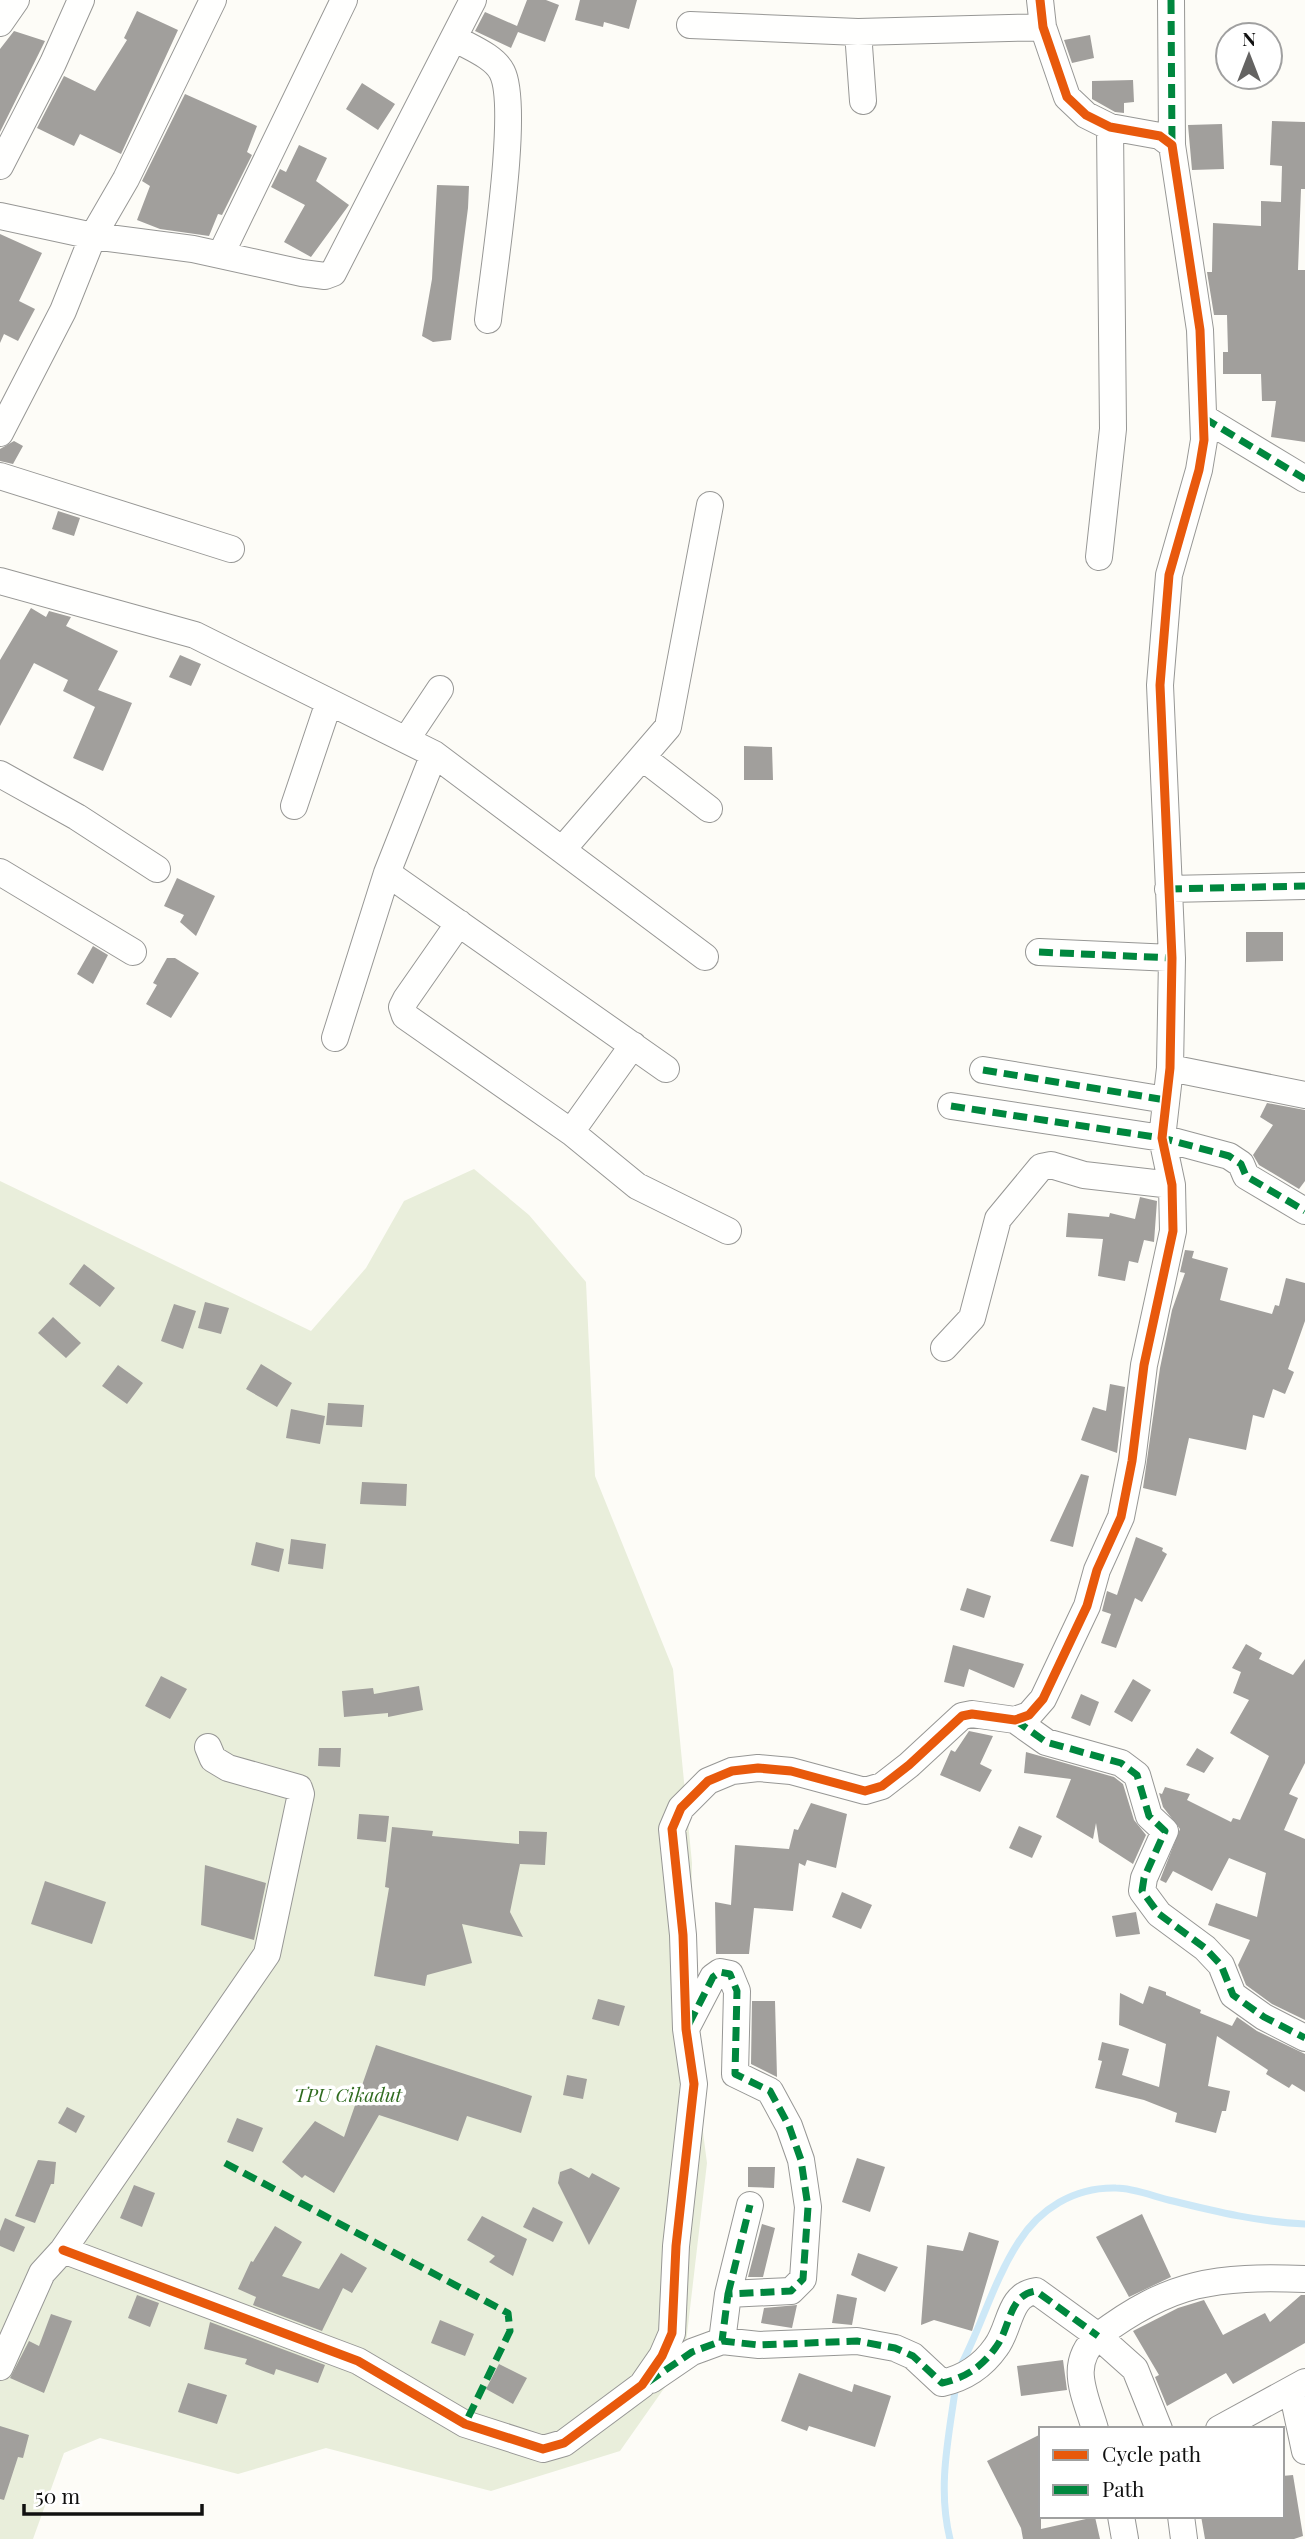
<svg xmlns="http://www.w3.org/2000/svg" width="1305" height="2539" font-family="'Playfair Display',serif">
<rect width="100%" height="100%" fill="#fdfcf7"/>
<path fill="#e9eedb" d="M474,1169L529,1215L586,1282L595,1476L673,1669L692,1863L689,2024L707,2163L684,2360L620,2451L491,2491L326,2448L238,2474L100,2438L64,2453L33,2539H0V1181L311,1331L366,1268L404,1201Z"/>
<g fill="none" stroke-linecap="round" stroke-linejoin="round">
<path stroke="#cde8f7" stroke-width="7" d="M959,2369C981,2328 993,2282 1018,2243C1039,2209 1074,2187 1116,2188C1134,2188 1155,2197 1173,2201C1217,2212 1260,2222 1305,2224
M950,2539C937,2487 949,2436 956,2384"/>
</g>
<path fill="#a19f9c" d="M527,0H546L559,5L545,42L518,32L511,48L475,31L485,12L517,26Z
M580,0H637L629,29L604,22L603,27L575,20Z
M137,11L178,30L121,154L80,134L74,146L37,128L64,76L95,91L127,40L124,38Z
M14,31L45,41L0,132V49Z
M1090,35L1094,58L1072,63L1064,40Z
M1133,80L1134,102L1124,103V113L1115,112L1092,99V81Z
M362,83L395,104L378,130L346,109Z
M185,94L257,126L247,152L252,155L222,215L218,214L209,236L160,229L137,220L150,186L142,181Z
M1272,121L1305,122V189H1301L1298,270H1305V442L1271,437L1276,401H1262L1261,374H1223V352H1228L1227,315H1214L1207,272H1212L1213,223L1261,226V201L1281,202L1282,166L1270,165Z
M1222,124L1224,169L1192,170L1188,125Z
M299,145L327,158L316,181L349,205L311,257L284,242L305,205L271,187L280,169L286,172Z
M437,185L469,186L468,208L451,340L433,342L422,336L432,279Z
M0,234L42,253L19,301L35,309L18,341L4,334L0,343Z
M14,441L23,446L13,464L0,461V449Z
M58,511L80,518L74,536L52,529Z
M31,608L46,617L49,611L71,617L66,626L118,651L98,690L132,703L103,771L73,758L95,707L63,691L68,680L34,663L0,726V660Z
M180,655L201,664L191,686L169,677Z
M744,746L772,747L773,780H744Z
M177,878L215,896L196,936L180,922L184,915L164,906Z
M1246,932H1283V961L1246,962Z
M93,946L108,955L93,984L77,974Z
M167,958H175L199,973L171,1018L146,1004L157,985L153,983Z
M1267,1103L1305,1110V1181L1299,1189L1259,1165L1253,1155L1273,1125L1260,1117Z
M1140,1197L1157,1201L1154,1242L1144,1240L1138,1263L1129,1261L1125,1281L1098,1276L1103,1239L1066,1237L1068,1213L1109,1217L1110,1213L1135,1219Z
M1185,1250L1194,1251L1192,1258L1228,1268L1220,1300L1272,1314L1275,1305L1279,1306L1286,1278L1305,1283V1321L1288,1369L1294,1372L1285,1394L1273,1389L1264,1418L1253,1415L1246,1450L1189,1438L1176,1496L1143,1488L1160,1368L1172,1310L1185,1273L1180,1272Z
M84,1264L115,1288L100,1307L69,1284Z
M205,1302L229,1308L221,1334L198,1328Z
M174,1304L196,1311L183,1349L161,1341Z
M53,1317L81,1343L66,1358L38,1333Z
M261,1364L292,1383L277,1407L246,1389Z
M118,1365L143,1383L127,1404L102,1386Z
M1110,1384L1125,1387L1117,1453L1081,1440L1093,1407L1106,1411Z
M328,1403L364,1405L362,1427L326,1425Z
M291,1409L325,1416L320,1444L286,1438Z
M1081,1474L1089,1476L1073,1547L1050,1541Z
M362,1482L407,1484L406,1506L360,1504Z
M1136,1537L1163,1548L1162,1551L1167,1554L1142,1602L1135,1598L1116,1648L1101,1643L1111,1614L1102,1611L1107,1591L1117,1595Z
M291,1539L326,1544L323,1569L288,1564Z
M256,1542L284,1549L279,1572L251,1565Z
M967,1588L991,1596L984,1618L960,1610Z
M1246,1644L1262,1653L1259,1659L1293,1675L1305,1659V1763L1289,1794L1298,1798L1284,1830L1305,1839V2020L1272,2004L1246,1985L1238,1965L1250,1940L1208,1925L1216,1903L1257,1917L1266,1873L1229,1858L1212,1891L1173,1871L1166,1883L1160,1880L1180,1829L1163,1807L1159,1793L1162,1794L1165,1787L1190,1794L1187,1800L1231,1822L1233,1818L1240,1820L1269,1756L1230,1733L1249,1700L1233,1693L1241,1672L1232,1668Z
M953,1645L1024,1664L1014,1688L969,1669L964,1687L944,1682Z
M161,1676L187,1689L170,1719L145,1706Z
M1133,1679L1151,1690L1132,1722L1114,1712Z
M419,1686L423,1710L388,1717V1713L344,1717L342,1691L373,1688L374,1694Z
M1081,1694L1099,1702L1090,1726L1071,1718Z
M969,1731L993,1736L980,1764L992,1770L980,1792L940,1775L951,1750L955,1752Z
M319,1748H341L340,1767L318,1766Z
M1197,1748L1214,1758L1204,1773L1186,1765Z
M1026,1752L1114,1777L1123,1784L1134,1820L1146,1835L1133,1864L1099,1842L1096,1823L1093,1839L1056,1817L1071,1779L1024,1773Z
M811,1803L847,1814L836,1868L807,1860L805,1866L799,1863L793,1911L754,1908L749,1954H716L715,1902L731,1905L735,1845L789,1849L794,1829L798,1830Z
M359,1814L389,1816L386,1842L357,1839Z
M1019,1826L1042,1836L1032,1858L1009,1848Z
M392,1827L433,1831L432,1836L519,1844V1831L547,1832L545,1865L520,1864L510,1912L523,1937L462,1924L472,1963L427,1975L425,1986L374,1976L389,1888L385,1887Z
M205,1865L266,1883L254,1940L201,1925Z
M45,1881L106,1902L92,1944L31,1924Z
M842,1892L872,1905L861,1929L832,1917Z
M1136,1912L1140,1934L1116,1937L1112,1916Z
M1149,1986L1166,1992V1995L1201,2010L1200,2013L1232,2026L1237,2017L1257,2031L1305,2054V2092L1292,2084L1289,2088L1266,2074L1268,2070L1217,2036L1208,2086L1230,2091L1226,2111H1222L1216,2133L1175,2122L1177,2113L1144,2100L1095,2088L1102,2061L1098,2060L1102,2042L1129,2049L1122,2075L1159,2087L1166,2044L1119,2025L1120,1993L1143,2004Z
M598,1999L625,2006L619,2026L592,2019Z
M752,2001H775L777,2077L751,2064Z
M376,2045L532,2096L521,2133L467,2116L458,2141L379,2115L334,2193L305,2175L302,2178L282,2162L315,2121L344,2137Z
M567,2075L587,2079L583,2099L563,2095Z
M67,2107L85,2116L76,2133L58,2123Z
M237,2118L263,2128L253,2152L227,2142Z
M857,2158L885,2167L870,2212L842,2202Z
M38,2160L56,2162L54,2184H51L35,2223L15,2216Z
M748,2167H775L774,2188L748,2187Z
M571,2168L589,2178L592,2173L620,2188L589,2245L558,2183L560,2172Z
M134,2185L155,2193L142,2227L120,2218Z
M533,2207L563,2222L553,2242L523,2227Z
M1142,2214L1171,2277L1129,2297L1096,2237Z
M482,2216L527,2239L513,2276L489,2262L495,2256L467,2240Z
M5,2218L25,2227L14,2252L0,2246V2231Z
M762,2224L775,2228L763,2277H748Z
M275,2226L302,2242L282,2276L319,2289L341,2253L367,2268L352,2293L343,2288L322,2331L253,2305L256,2297L238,2289L251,2261L253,2262Z
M969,2232L999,2241L972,2331L934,2320L921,2325L927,2245L963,2251Z
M858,2253L898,2267L885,2292L851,2275Z
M837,2294L857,2298L852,2325L832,2323Z
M137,2295L159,2303L150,2327L128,2318Z
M1301,2295H1305V2343L1233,2384L1226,2373L1167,2406L1155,2377L1159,2375L1133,2331L1178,2308L1204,2300L1223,2335L1265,2313L1270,2322Z
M797,2305L792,2328L761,2323L764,2308Z
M51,2314L72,2321L44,2393L10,2378L29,2341L39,2346Z
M440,2320L474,2334L465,2356L431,2343Z
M210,2322L325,2365L318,2383L276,2369L274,2375L245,2364L247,2359L204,2349Z
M1063,2360L1067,2390L1021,2396L1017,2366Z
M499,2364L527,2378L513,2404L486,2389Z
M799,2373L852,2392L854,2384L891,2396L875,2447L809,2426L807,2431L781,2421Z
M188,2383L227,2395L217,2424L178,2412Z
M0,2426L29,2435L23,2458L18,2457L4,2500L0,2499Z
M1041,2434V2529L1095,2517L1100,2539H1023L1021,2528L987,2461Z
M1293,2475L1303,2536L1294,2539H1205L1201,2516H1282V2476Z"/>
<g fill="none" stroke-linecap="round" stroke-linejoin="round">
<g stroke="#979795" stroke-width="28">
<path id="minor" d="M1171,0L1172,145
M0,23L16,0
M690,25L858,32L1043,27
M858,32L863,101
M454,38C469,47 494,56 502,72C520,107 493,273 488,320
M0,166L53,63L81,0
M0,216L93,236L193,249L302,273L325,276L333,273L473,0
M221,254L344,0
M1204,418L1305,479
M0,433L63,311L93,236L126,179L213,0
M0,476L231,549
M1099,557L1113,429L1110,127
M0,581L195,635L434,754L705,957
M406,740L440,689
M643,758L709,809
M0,774L77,817L157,869
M294,806L329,702
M562,850L668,727L710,505
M0,872L133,952
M387,873L666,1069
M1168,889L1305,886
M459,923L406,999L402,1007L405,1016L571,1132L633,1045
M1039,952L1172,958
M335,1038L387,873L434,754
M1170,1068L1305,1095
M983,1070L1166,1100
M951,1106L1162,1138L1229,1156L1241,1164L1246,1176L1305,1211
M571,1132L637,1186L728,1231
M944,1348L972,1318L998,1219L1041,1167L1051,1165L1084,1175L1172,1185
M1015,1720L1046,1742L1121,1763L1137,1775L1149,1816L1165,1831L1144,1878L1142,1891L1159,1914L1205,1948L1221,1965L1233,1995L1264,2017L1305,2038
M688,2025L713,1977L720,1972L730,1974L737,1991L735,2074L770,2091L789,2126L801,2160L808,2207L803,2279L791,2291L728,2294L722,2341
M63,2250L358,2361L465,2424L543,2449L564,2443L642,2385L662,2356L672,2333L676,2246L694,2084L686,2029L683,1935L672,1829L681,1808L708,1781L732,1771L758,1768L791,1771L865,1791L882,1786L909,1765L962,1716L972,1714L1015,1720L1029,1715L1043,1699L1087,1606L1097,1570L1121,1517L1132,1461L1144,1365L1173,1231L1172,1185L1162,1138L1170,1068L1172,958L1160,685L1169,575L1199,470L1204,440L1200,330L1172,145L1160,136L1110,127L1086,115L1067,97L1043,27L1040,0
M728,2294L750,2205
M0,2367L42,2273L63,2250L267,1954L301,1794L299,1788L228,1768L213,1759L208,1747
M651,2380L692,2352L722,2341L759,2345L857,2341L895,2348L913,2356L942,2383C965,2378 982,2367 996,2347C1011,2327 1008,2295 1036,2291L1098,2336C1171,2281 1216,2276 1305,2279
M1292,2390L1305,2451
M1095,2429C1085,2394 1067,2364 1098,2336L1135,2369L1159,2429
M1219,2429L1305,2382
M1121,2516L1125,2539
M1181,2516L1184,2539"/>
</g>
<use href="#minor" stroke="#fffffe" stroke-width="26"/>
<path stroke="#00873e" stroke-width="7" stroke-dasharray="14 7" stroke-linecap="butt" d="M1171,0L1172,145
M1204,418L1305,479
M1168,889L1305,886
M1039,952L1172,958
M983,1070L1166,1100
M951,1106L1162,1138L1229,1156L1241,1164L1246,1176L1305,1211
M1015,1720L1046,1742L1121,1763L1137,1775L1149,1816L1165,1831L1144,1878L1142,1891L1159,1914L1205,1948L1221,1965L1233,1995L1264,2017L1305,2038
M689,2024L713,1977L720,1972L730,1974L737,1991L735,2074L770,2091L789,2126L801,2160L808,2207L803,2279L791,2291L728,2294L722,2341
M225,2163L508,2313L510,2331L465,2424
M728,2294L750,2205
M648,2382L692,2352L722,2341L759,2345L857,2341L895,2348L913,2356L942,2383C965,2378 982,2367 996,2347C1011,2327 1008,2295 1036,2291L1098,2336"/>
<g stroke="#fff" stroke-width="13">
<path id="cycleway" d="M63,2250L358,2361L465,2424L543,2449L564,2443L642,2385L662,2356L672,2333L676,2246L694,2084L686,2029L683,1935L672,1829L681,1808L708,1781L732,1771L758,1768L791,1771L865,1791L882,1786L909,1765L962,1716L972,1714L1015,1720L1029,1715L1043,1699L1087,1606L1097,1570L1121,1517L1132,1461L1144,1365L1173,1231L1172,1185L1162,1138L1170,1068L1172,958L1160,685L1169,575L1199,470L1204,440L1200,330L1172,145L1160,136L1110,127L1086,115L1067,97L1043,27L1040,0"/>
</g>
<use href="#cycleway" stroke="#e8590c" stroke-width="9"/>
</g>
<g text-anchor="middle" stroke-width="7" stroke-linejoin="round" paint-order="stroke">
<g font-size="19" font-style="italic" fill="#2f6b1f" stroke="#fff">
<text x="348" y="2102">TPU Cikadut</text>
</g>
</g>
<rect x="1039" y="2427" width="245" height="91" fill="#ffffff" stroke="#a0a0a0" stroke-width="2"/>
<rect x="1053" y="2450" width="35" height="10" fill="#e8590c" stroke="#a0a0a0" stroke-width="2"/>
<text x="1102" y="2462" font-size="21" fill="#111111">Cycle path</text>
<rect x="1053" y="2485" width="35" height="10" fill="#00873e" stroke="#a0a0a0" stroke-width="2"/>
<text x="1102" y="2497" font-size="21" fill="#111111">Path</text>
<g transform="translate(1249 56)"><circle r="33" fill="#ffffff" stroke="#a0a0a0" stroke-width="2"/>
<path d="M0-5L12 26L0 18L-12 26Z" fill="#646362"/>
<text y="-10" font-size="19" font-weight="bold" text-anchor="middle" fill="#111111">N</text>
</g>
<path d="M24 2504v10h178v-10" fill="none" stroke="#111111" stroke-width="3.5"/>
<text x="35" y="2504" font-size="21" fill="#111111" stroke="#ffffff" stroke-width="5" paint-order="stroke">50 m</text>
</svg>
